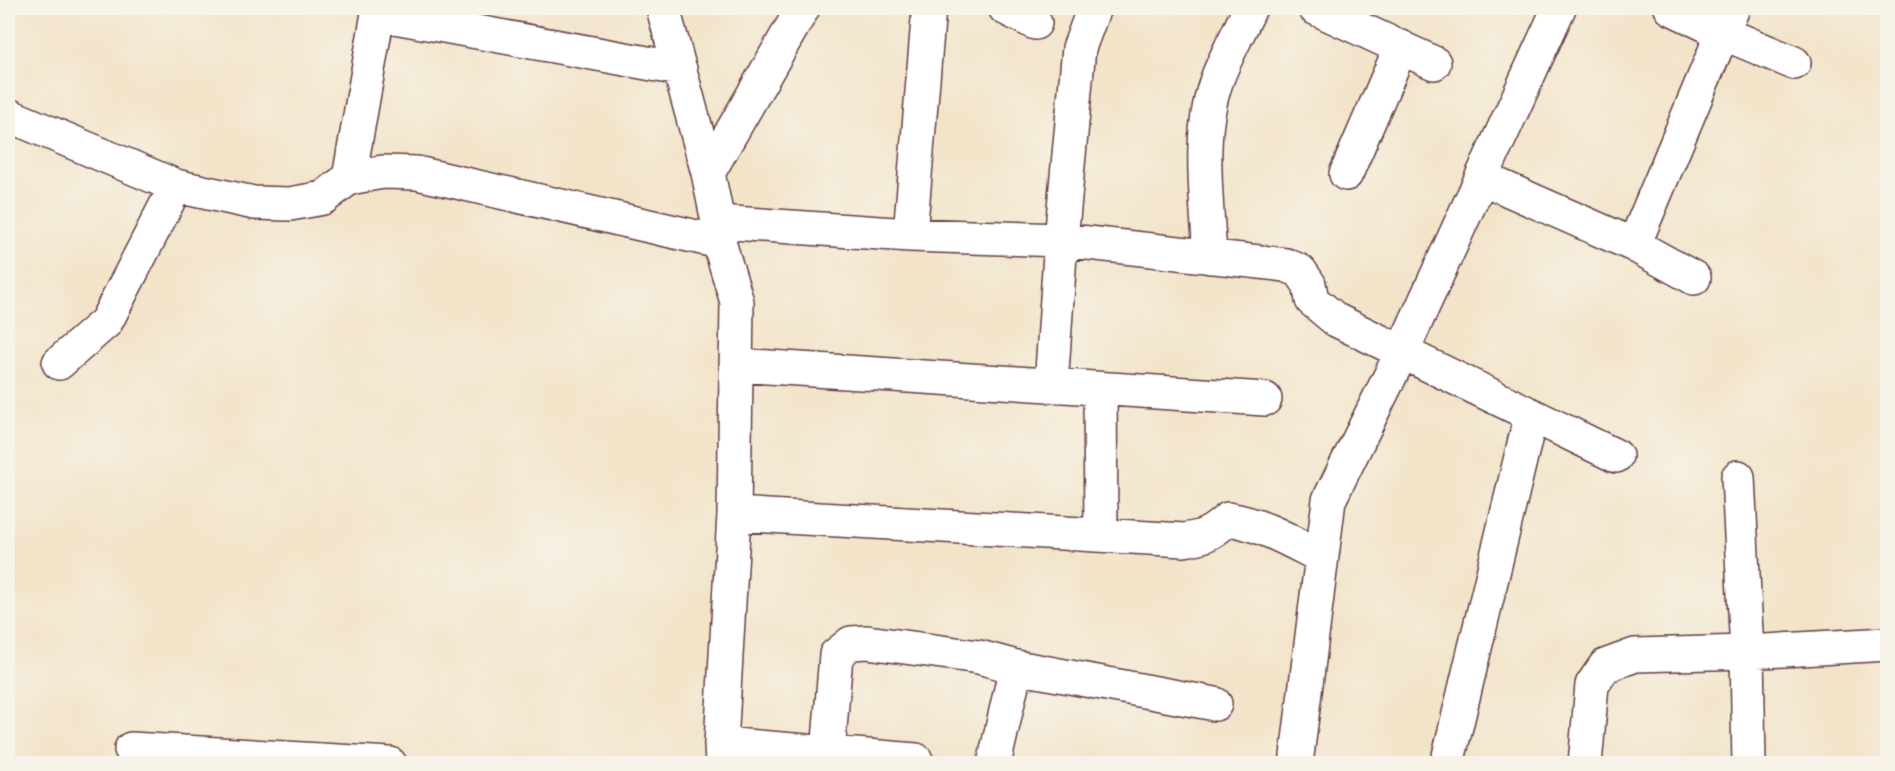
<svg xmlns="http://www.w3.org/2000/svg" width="1895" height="771" font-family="Sriracha,sans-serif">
<rect width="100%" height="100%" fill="#f7f3e8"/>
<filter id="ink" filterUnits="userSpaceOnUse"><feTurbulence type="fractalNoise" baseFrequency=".0167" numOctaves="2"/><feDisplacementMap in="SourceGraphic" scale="12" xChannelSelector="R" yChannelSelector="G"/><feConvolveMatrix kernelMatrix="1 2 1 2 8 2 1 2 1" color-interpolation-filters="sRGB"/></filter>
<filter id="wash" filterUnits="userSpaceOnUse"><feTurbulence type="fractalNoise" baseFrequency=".008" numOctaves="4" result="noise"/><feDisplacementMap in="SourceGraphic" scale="24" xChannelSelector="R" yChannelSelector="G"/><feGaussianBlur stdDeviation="1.35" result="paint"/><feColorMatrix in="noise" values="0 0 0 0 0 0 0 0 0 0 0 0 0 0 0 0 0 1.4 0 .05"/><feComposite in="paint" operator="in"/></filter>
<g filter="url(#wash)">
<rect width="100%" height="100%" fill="#f2e4c9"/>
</g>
<g filter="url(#ink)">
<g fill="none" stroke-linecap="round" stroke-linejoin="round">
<g stroke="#633d43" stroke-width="36">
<path id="minor" d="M663,8L708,173L718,222L719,242L737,302L734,514L721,744L722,764
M1005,8L1035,23
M1315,8L1434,63
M1671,8L1723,33L1794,63
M378,14L680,69
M8,115L176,186L254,203L290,204L323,198L349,178L383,172L417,173L719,242
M708,173L803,8
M1346,174L1401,47
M349,178L379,8
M1482,178L1634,245L1694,278
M718,222L910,235L1061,240L1286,265L1300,271L1309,284L1312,300L1336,320L1616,456
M910,235L929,8
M1634,245L1733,8
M1210,257C1207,197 1196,131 1219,74C1228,52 1240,30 1250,8
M59,363L106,322L176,186
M737,365L1265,399
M1051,386L1061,240L1079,48L1094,8
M1100,389L1101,534
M1738,477L1747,652L1749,764
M734,514L1184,540C1205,537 1212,533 1228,519C1262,524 1292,542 1322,557
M721,744L916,760
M131,749L390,764
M828,753L836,655L851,643L867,642L979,657L1016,667L1215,704
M994,764L1016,667
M1296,764L1329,500L1402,352L1559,8
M1447,764L1531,415
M1585,764L1592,685L1605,666L1635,655L1747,652L1888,644"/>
</g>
<use href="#minor" stroke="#fff" stroke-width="33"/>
</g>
</g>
<rect width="1895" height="771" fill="none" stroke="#f7f3e8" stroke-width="30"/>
</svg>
